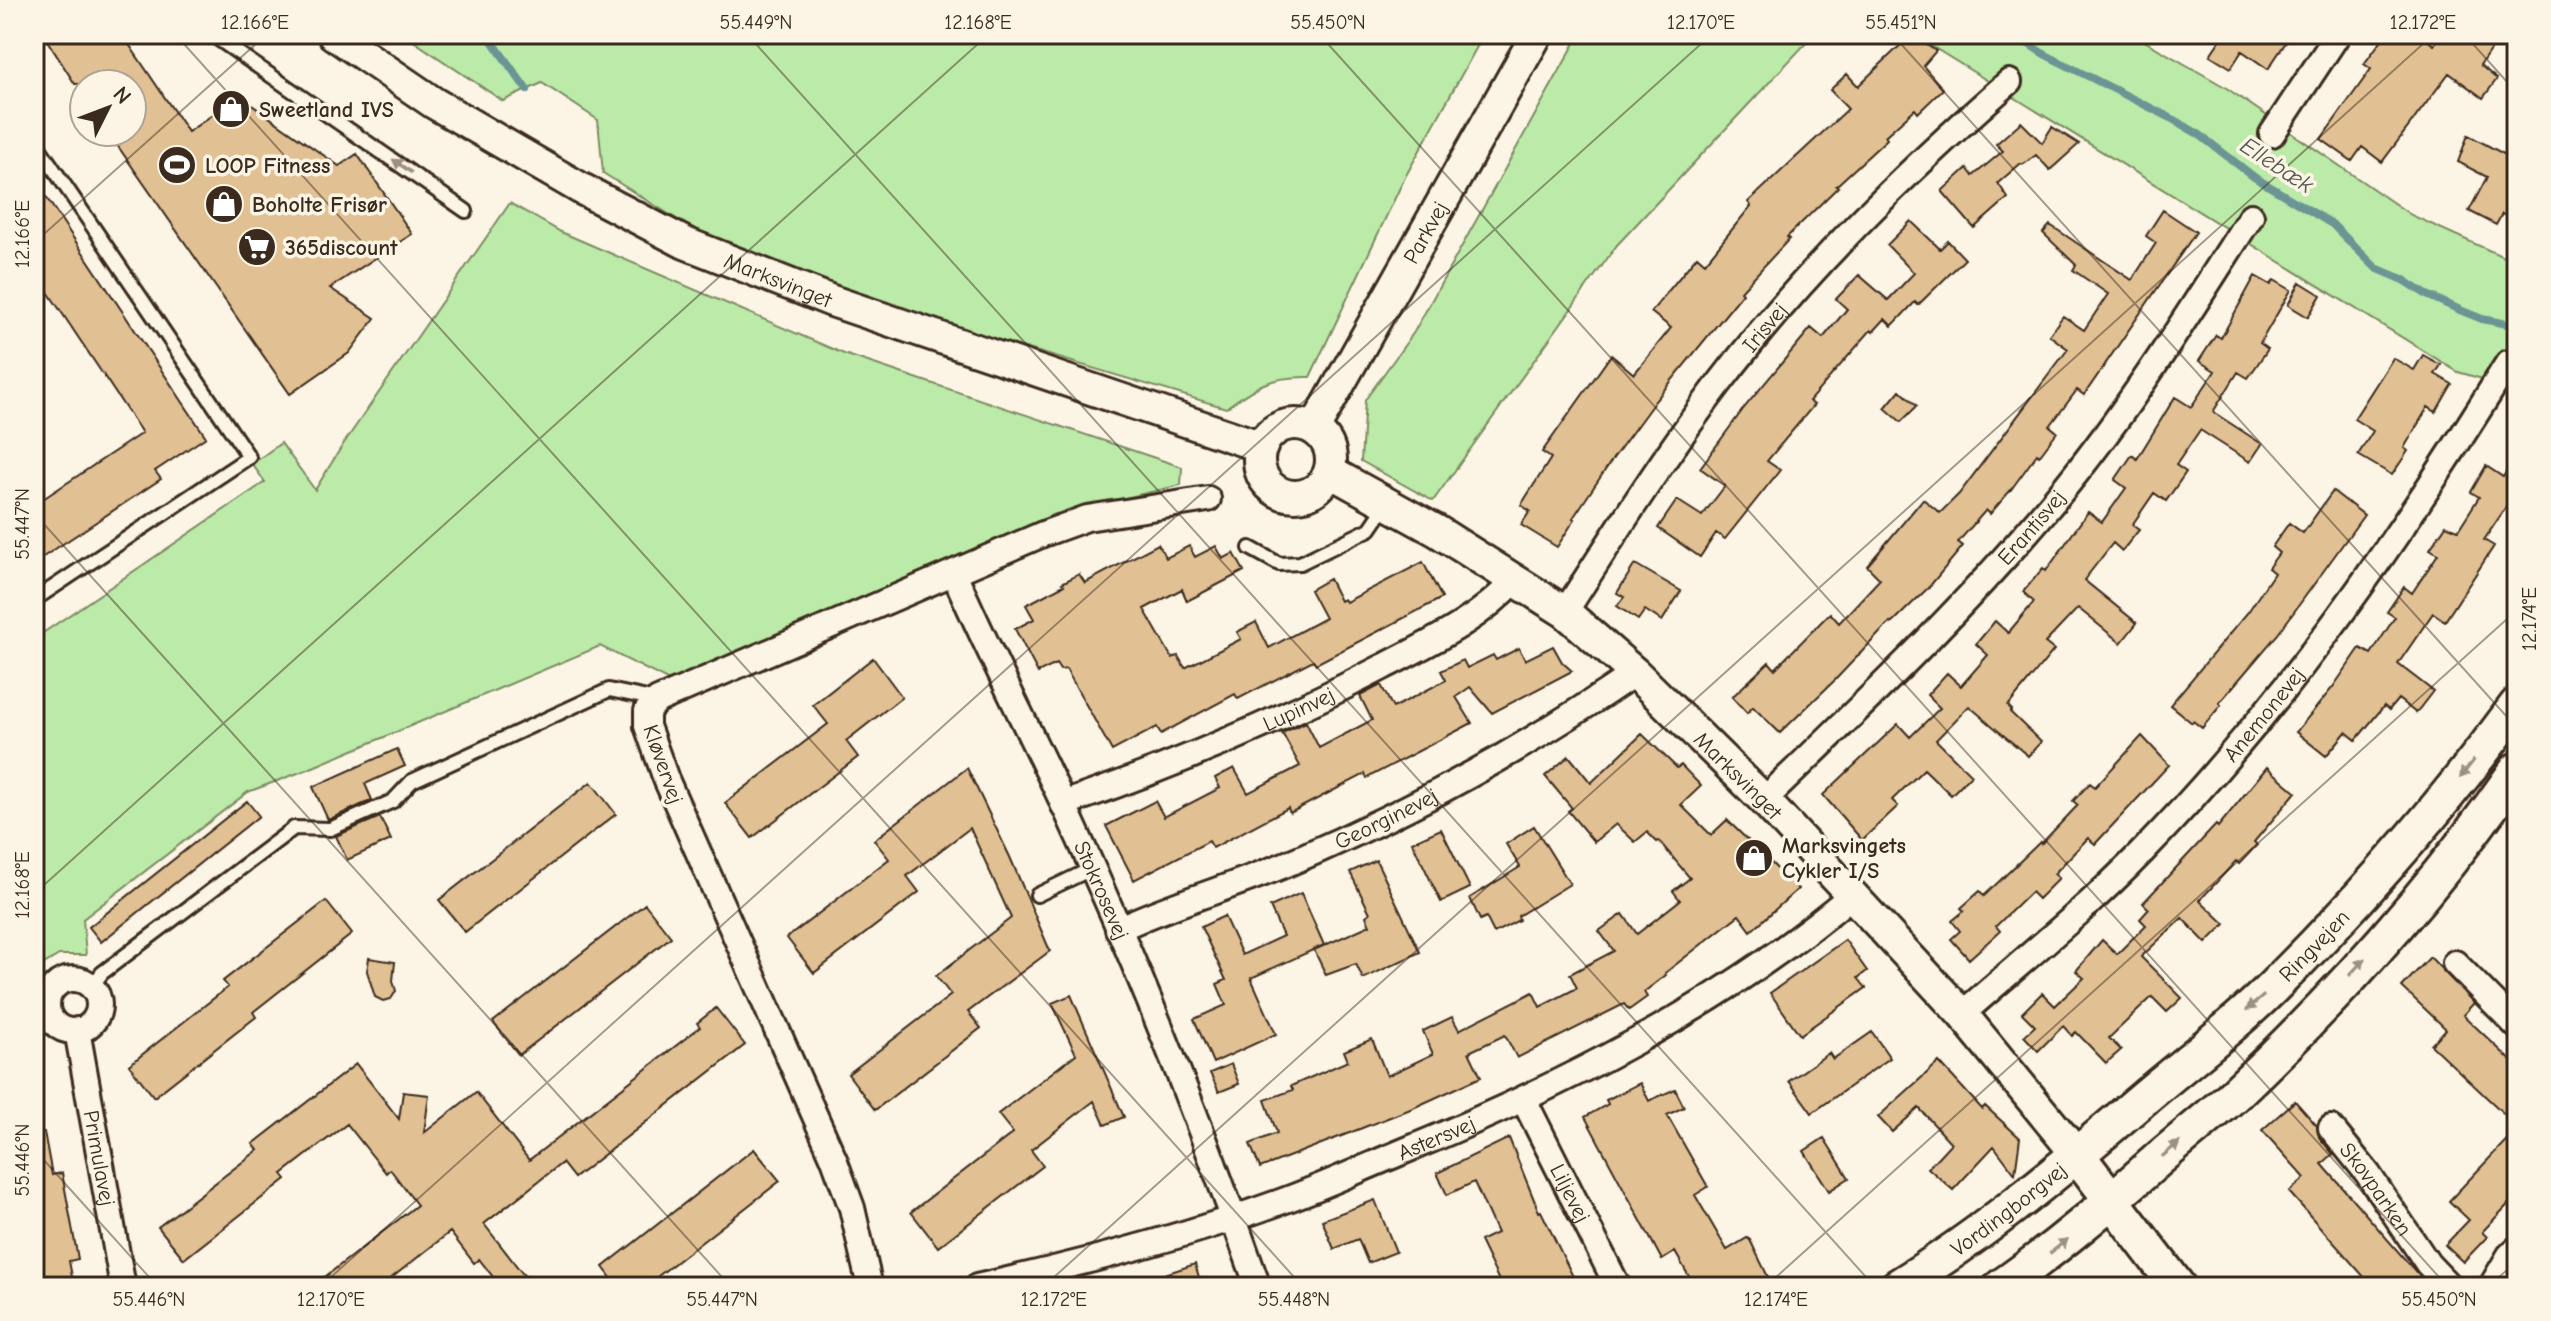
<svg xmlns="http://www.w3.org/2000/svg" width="2551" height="1321" font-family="'Comic Neue',sans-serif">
<rect width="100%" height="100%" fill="#fcf5e5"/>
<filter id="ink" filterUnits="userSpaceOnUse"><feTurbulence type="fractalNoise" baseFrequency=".0125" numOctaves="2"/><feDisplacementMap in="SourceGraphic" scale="16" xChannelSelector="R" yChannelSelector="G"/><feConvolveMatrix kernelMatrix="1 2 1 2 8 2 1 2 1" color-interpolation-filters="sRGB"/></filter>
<g filter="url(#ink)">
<path fill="#bceaa8" stroke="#7c8a63" stroke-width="2" d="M403,34H1484L1404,179L1310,377C1271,376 1257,385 1226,408L848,295L688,226L603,173L598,120L542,83L503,101Z
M1580,34H1821L1807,42L1617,245L1433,501L1361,461L1365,400L1414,332Z
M1912,34H2132L2225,87L2411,215L2517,263V389L2458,372Z
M510,203L561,232L844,354L1182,467L1181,485L1052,515L675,684L600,646L306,770L248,792L83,919L86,955H59L34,970V639L265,482L252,464L281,443L315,490L342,446Z"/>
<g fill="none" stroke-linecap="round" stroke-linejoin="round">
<path stroke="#6b9594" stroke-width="8" d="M487,34L527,90
M2013,34L2044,54L2169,117L2200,135L2254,177L2332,224L2376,268L2404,280L2427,295L2460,310L2482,319L2517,326"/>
</g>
<path fill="#e1c194" stroke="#3b2a1e" stroke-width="2" d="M43,34H122L188,132L239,96L339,166L357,154L412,234L330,288L375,318L349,353L290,394L108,132H132V84H75Z
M2217,34H2274L2286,42L2268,69L2242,51L2231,68L2210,55L2222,37Z
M2386,34H2419L2434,45L2441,34H2501L2480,65L2497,79L2483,98L2449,73L2382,162L2362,147L2352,161L2321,139L2371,69L2364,64Z
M1911,35L1936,51L1923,66L1943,89L1918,113L1915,109L1885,136L1887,139L1836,186L1838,187L1787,237L1789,239L1741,291L1743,293L1655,401L1614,457L1573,518L1575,519L1557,547L1521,525L1530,511L1521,505L1551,458L1542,452L1611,355L1634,374L1671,328L1651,312L1697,256L1705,263L1751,206L1748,202L1848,109L1830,90L1847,74L1858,86Z
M2021,122L2042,143L2052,127L2079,144L2050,170L2036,155L2024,164H2020L1998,183L2008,198L1974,228L1942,191L1967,168L1973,176L2003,151L1996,144Z
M2468,135L2517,161V221L2502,214L2496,225L2469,211L2487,177L2458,162Z
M34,179L206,437L155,471L161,479L34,563V505L142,433L34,271Z
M2163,210L2196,232L2084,395L2077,390L2050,426L2057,432L2039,456L2037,454L2010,491L1990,514L1986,510L1958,542L1963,546L1929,587L1891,624L1890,622L1836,679L1780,733L1753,707L1747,713L1732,697L1769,662L1775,669L1830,613L1839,623L1880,579L1867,566L1923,499L1940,513L1959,494L2068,349L2049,335L2063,316L2084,330L2108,294L2073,270L2076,265L2043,233L2050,225L2132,280L2156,243L2146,236Z
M1911,221L1940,249L1948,241L1965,259L1918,305L1915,302L1892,326L1885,319L1873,332L1871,330L1809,401L1814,405L1767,461L1780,470L1725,539L1716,533L1700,557L1658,528L1677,500L1702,516L1725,486L1700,468L1744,408L1811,328L1823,338L1847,309L1836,299L1859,275L1888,300L1914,273L1887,245Z
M2255,276L2271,285L2274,280L2291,290L2260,343L2268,349L2248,378L2238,372L2213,412L2262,444L2250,462L2200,430L2176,465L2186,472L2166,501L2154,493L2132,525L2139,530L2122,551L2113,543L2084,580L2137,623L2121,643L2078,608L2045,643L2054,650L2008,706L2012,710L2010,712L2041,742L2028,756L1969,706L1936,740L1971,775L1951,795L1924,769L1892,800L1898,806L1862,840L1823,795L1898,724L1910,737L1940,708L1927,695L1947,673L1961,686L1988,655L1976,644L1995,621L2008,633L2034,602L2023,592L2043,568L2046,571L2088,512L2102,522L2126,488L2115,480L2132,455L2137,459L2175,397L2191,407L2215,371L2199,361L2216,335L2221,338Z
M2300,282L2321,295L2308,317L2288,305Z
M2423,355L2441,365L2435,374L2452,384L2436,412L2428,407L2404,448L2408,451L2392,475L2358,455L2373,431L2354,419L2393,358L2414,370Z
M1900,390L1917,406L1901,422L1885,408Z
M2517,455V491L2484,540L2494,546L2445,621L2433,613L2398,664L2433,691L2416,713L2398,699L2389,710L2384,706L2356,740L2346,732L2326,756L2296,732L2333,687L2360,648L2371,654L2395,617L2387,612L2404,587L2412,593L2438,554L2430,549L2446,525L2458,530L2479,497L2471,492L2486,466L2503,477Z
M2333,491L2364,515L2278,634L2219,703L2221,705L2202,728L2193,721L2192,723L2170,705L2248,612L2274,573L2268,568L2279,553L2272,547L2289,523L2303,533Z
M1158,544L1166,558L1189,546L1195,557L1216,546L1223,559L1234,553L1244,571L1187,601L1182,589L1144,609L1172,658L1178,656L1185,668L1241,639L1237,632L1256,622L1269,648L1325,618L1310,590L1329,579L1340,601L1344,599L1346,602L1423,562L1442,598L1316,664L1313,660L1238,699L1235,694L1161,734L1157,727L1112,751L1066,669L1060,670L1056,664L1038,673L1015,629L1034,619L1026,605L1064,585L1062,583L1079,574L1085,583Z
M1635,564L1681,591L1662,621L1645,610L1638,620L1617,606L1624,597L1617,593Z
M1553,646L1562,662L1572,671L1492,713L1470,687L1456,697L1472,723L1367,778L1365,774L1290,813L1288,808L1213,848L1209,841L1134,880L1106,826L1155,801L1164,817L1220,788L1215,778L1234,768L1248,793L1300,766L1282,733L1306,722L1319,748L1372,720L1360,696L1381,685L1393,708L1446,680L1441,671L1463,660L1467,668L1493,655L1496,660L1519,648L1525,660Z
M873,658L902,697L846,741L858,757L752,838L725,803L828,724L813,705Z
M1642,734L1677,768L1681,765L1701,786L1681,805L1711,835L1727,820L1798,889L1751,931L1739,915L1665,973L1666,975L1644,992L1647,997L1629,1010L1624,1004L1517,1058L1505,1035L1469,1052L1481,1077L1413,1108L1260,1168L1250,1144L1277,1133L1265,1100L1293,1090L1291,1086L1348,1061L1344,1051L1372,1039L1387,1076L1433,1054L1423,1031L1452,1017L1459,1030L1533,992L1540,1007L1577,988L1570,974L1614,951L1599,931L1623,914L1637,934L1680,900L1673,891L1690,878L1659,841L1657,842L1647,832L1635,842L1616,824L1594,842L1568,811L1572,808L1545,776L1569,756L1591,783Z
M2142,736L2169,765L2095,844L2088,838L2054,874L2059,878L2038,899L2031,892L1996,926L2000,931L1969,959L1951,939L1960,931L1952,921L1964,911L1961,908L1980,891L1984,896L2040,842L2041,844L2078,805L2073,801L2090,783L2095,787Z
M397,749L405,766L365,784L372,800L328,820L313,787Z
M2267,767L2296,792L2254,842L2257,845L2239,864L2236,861L2200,900L2225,924L2206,943L2182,918L2141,957L2182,998L2167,1012L2152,997L2109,1038L2121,1050L2106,1063L2076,1032L2072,1036L2063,1026L2038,1051L2024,1036L2035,1026L2022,1013L2042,993L2055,1006L2084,978L2076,971L2102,940L2117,954L2146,925L2140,919L2149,909L2143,903L2216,825L2218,827Z
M967,768L1010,857L1050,951L968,1012L981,1028L875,1110L848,1074L951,995L936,976L1011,918L970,828L907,876L919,892L814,973L787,938L889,859L874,840Z
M591,782L616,814L465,932L439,900Z
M247,801L259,816L101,942L89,927Z
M380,817L391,840L347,860L336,836Z
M1534,826L1570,884L1518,916L1519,920L1494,933L1486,917L1480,920L1470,898L1520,867L1506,844Z
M1441,829L1470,888L1441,902L1412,842Z
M1376,860L1420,952L1363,979L1356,964L1326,975L1314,950L1370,925L1366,916L1370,913L1350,872Z
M1301,893L1324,945L1251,978L1276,1034L1213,1063L1194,1019L1226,1005L1217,984L1226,980L1201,927L1224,916L1242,955L1283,936L1270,907Z
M326,901L352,934L253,1012L256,1017L154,1097L129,1065L228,987L223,981Z
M645,904L671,937L519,1055L493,1022Z
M1845,940L1867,971L1858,978L1866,988L1800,1035L1770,993Z
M2430,957L2474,1003L2463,1015L2517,1066V1126L2431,1045L2446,1029L2402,987Z
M369,958L395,962L393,981L396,991L391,999L383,1001L375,997L367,971Z
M1071,995L1124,1117L1105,1125L1094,1101L1031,1150L1043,1166L938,1247L911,1212L1013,1133L998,1114L1076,1054L1052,1003Z
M716,1008L745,1045L574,1178L562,1163L484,1224L533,1287H501L479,1259L474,1263L450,1232L380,1287H312L417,1205L390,1169L386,1173L347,1124L282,1174L286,1179L184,1259L158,1227L258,1150L253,1144L356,1064L399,1119L403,1092L429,1095L424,1133L476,1092L529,1160L700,1027L697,1023Z
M1872,1032L1890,1058L1812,1113L1789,1081L1829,1053L1833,1059Z
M1939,1062L1982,1109L1985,1106L2020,1138L2015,1174L1994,1146L1953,1190L1928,1168L1951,1143L1919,1108L1892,1132L1878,1117Z
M1231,1064L1239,1084L1219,1092L1210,1073Z
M1640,1083L1649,1101L1675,1089L1684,1107L1667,1115L1708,1187L1695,1195L1727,1250L1747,1238L1750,1240L1773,1287H1695L1675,1252L1662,1260L1585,1117L1608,1104L1606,1100Z
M2295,1101L2317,1126L2319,1137L2333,1154L2322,1164L2429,1287H2373L2289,1192L2305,1178L2262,1130Z
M2517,1129V1195L2482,1232L2487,1237L2463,1262L2445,1245L2469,1220L2449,1201Z
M44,1132L52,1175L62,1173L78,1259L69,1261L74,1287H42L38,1267H34V1133Z
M1509,1138L1539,1212L1541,1211L1578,1287H1502L1480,1241L1497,1233L1474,1182L1447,1195L1437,1173Z
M1824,1138L1849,1178L1829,1191L1804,1151Z
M754,1149L780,1181L644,1287H618L603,1267Z
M1375,1200L1396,1252L1368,1263L1358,1239L1334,1249L1322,1220Z
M1195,1264L1202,1287H1139L1138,1283Z"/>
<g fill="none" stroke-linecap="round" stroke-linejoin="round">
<g stroke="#3b2a1e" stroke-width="18">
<path id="service" d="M211,34L466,211
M34,140L249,457L34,600
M1250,548L1279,564L1300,563L1370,529L1387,504
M1037,895L1091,869
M92,986L102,973L294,828L330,829L393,801L412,781L609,690L657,700"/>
</g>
<g stroke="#3b2a1e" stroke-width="30">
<g id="minor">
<path d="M2272,134L2338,34"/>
<path id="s1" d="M954,573C988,651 1027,726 1063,803C1136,961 1201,1123 1258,1287"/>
<path id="s2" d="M1565,612C1614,535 1663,458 1718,385C1803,273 1903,175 2009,82"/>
<path id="s3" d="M1764,800C1869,699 1974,599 2066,486C2135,401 2192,308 2251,216"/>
<path id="s4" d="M1063,804C1173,766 1280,721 1383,667C1431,642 1479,620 1515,580"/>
<path id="s5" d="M1118,929C1173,903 1233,887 1289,863C1409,812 1526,748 1635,673"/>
<path d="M2455,963L2517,1026"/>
<circle cx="73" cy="1005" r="26"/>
<path id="s6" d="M1962,1014C2022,961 2086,910 2142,852C2285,705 2400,537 2508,363"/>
<path id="s7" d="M77,1030L123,1287"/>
<path id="s8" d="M1524,1100L1618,1287"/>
<path id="s9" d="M2331,1128L2368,1174L2428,1264L2450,1287"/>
<path d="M870,1287L852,1208L834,1159L666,779L647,726V711L658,700L1043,534L1087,518L1208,499"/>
<path id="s10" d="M977,1287C1080,1264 1181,1238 1280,1202C1319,1188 1358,1170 1397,1154C1558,1088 1718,1008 1852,895"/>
<path d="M2491,1287L2510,1255L2517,1249"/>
</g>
</g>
<g stroke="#3b2a1e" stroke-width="36">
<g id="tertiary">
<path id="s11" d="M333,34L434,103L580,188L685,243L832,301L1262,447"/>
<circle cx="1295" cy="460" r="36"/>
<path id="s12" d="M1314,429L1537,34"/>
<path id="s13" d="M1330,472L1437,531L1565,612L1635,673L1764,800L1962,1014L2078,1156"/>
</g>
</g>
<g stroke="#3b2a1e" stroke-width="40">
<g id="secondary">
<path d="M2078,1156L2178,1287"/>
<path id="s14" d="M1897,1287C1983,1235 2061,1169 2138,1103C2182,1065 2230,1030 2271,989C2360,901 2443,806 2517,705"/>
<path d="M2001,1287C2058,1247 2109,1203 2161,1157C2185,1136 2211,1116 2235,1094C2339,996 2436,887 2517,770"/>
</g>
</g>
<use href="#service" stroke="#fcf5e5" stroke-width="12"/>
<use href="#minor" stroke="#fcf5e5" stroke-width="24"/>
<use href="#tertiary" stroke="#fcf5e5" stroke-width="30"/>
<use href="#secondary" stroke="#fcf5e5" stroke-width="34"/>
</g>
<defs><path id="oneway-solid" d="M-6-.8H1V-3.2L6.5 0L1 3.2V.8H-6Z" transform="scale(2)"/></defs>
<g fill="#9c9082">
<use href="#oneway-solid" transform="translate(402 166) rotate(-145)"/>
<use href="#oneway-solid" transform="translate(2467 769) rotate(128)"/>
<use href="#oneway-solid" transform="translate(2357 967) rotate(-48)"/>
<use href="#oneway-solid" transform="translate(2255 1003) rotate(140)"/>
<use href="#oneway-solid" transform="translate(2171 1149) rotate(-40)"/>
<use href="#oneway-solid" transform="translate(2059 1246) rotate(-38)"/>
</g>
</g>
<path fill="none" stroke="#3b2a1e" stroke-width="2" stroke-opacity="0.45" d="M175,34L1303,1287M747,34L1875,1287M1319,34L2448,1287M1892,34L2517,728M2464,34L2517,93M34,243L267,34M34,513L731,1287M34,894L989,34M34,1149L158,1287M320,1287L1712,34M1043,1287L2434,34M1765,1287L2517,610M2488,1287L2517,1261"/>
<defs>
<g id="shop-disc" transform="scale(2)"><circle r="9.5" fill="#3b2a1e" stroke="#fcf5e5"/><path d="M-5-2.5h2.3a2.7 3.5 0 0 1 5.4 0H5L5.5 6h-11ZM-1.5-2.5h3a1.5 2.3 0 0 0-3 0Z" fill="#fff"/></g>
<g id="stadium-disc" transform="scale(2)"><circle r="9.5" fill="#3b2a1e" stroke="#fcf5e5"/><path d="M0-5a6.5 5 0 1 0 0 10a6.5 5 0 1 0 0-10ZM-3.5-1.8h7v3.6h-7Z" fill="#fff"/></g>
<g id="supermarket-disc" transform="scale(2)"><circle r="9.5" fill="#3b2a1e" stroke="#fcf5e5"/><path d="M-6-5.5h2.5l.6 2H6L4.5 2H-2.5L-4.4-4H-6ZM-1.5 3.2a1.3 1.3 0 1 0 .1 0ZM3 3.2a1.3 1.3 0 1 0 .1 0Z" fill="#fff"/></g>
</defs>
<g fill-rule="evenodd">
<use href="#shop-disc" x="231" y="109"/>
<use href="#stadium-disc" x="177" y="165"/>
<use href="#shop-disc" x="224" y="204"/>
<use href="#supermarket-disc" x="257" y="247"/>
<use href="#shop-disc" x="1754" y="858"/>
</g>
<g text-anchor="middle" stroke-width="7" stroke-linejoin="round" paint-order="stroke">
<g font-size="22" font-weight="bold" fill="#3b2a1e" stroke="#fcf5e5" text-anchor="start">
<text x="259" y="117">Sweetland IVS</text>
<text x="205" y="173">LOOP Fitness</text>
<text x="252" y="212">Boholte Frisør</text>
<text x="285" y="255">365discount</text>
<text x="1782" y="853">Marksvingets<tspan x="1782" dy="25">Cykler I/S</tspan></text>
</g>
<g font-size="22" fill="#3b2a1e" stroke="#fcf5e5">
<text dy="8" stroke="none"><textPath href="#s12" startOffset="226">Parkvej</textPath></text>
<text dy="8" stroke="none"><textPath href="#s11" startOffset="510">Marksvinget</textPath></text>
<text dy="8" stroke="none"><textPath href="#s2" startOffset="348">Irisvej</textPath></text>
<text dy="8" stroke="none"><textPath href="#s3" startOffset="382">Erantisvej</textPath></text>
<text dy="8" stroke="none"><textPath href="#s4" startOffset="254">Lupinvej</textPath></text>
<text dy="8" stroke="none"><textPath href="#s6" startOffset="426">Anemonevej</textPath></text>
<text transform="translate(664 764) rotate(71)" y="8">Kløvervej</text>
<text dy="8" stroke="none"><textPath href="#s13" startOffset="512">Marksvinget</textPath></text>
<text dy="8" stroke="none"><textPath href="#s5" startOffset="290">Georginevej</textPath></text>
<text dy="8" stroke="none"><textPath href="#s1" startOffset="350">Stokrosevej</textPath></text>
<text dy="8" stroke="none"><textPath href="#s14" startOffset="540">Ringvejen</textPath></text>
<text dy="8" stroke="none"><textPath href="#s10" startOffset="484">Astersvej</textPath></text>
<text dy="8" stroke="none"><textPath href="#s7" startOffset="130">Primulavej</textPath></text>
<text dy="8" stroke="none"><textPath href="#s9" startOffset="76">Skovparken</textPath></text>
<text dy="8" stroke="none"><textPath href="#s8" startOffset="104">Liljevej</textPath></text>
<text dy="8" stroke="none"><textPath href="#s14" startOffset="136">Vordingborgvej</textPath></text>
</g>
<g font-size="24" font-style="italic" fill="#4f564f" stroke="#fcf5e5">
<text transform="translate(2277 165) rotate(33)" y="8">Ellebæk</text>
</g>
</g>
<rect width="2551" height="1321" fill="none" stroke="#fcf5e5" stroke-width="88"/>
<g transform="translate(108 108) rotate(48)"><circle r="38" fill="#fcf5e5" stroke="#afa495" stroke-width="2"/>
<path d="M0-6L14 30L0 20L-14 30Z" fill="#3b2a1e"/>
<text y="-12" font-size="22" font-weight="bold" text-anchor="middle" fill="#3b2a1e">N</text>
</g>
<rect x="44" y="44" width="2463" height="1233" fill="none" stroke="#3b2a1e" stroke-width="3"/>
<g font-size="20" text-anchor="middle" fill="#3b2a1e">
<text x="255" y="29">12.166°E</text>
<text x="756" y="29">55.449°N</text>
<text x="978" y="29">12.168°E</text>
<text x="1328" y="29">55.450°N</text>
<text x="1701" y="29">12.170°E</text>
<text x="1901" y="29">55.451°N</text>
<text x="2423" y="29">12.172°E</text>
<text transform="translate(22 234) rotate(-90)" y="7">12.166°E</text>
<text transform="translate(22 524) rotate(-90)" y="7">55.447°N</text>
<text transform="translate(2529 619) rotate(-90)" y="7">12.174°E</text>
<text transform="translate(22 885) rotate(-90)" y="7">12.168°E</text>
<text transform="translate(22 1160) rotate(-90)" y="7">55.446°N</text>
<text x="149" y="1306">55.446°N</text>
<text x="331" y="1306">12.170°E</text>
<text x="722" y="1306">55.447°N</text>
<text x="1054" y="1306">12.172°E</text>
<text x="1294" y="1306">55.448°N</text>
<text x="1776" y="1306">12.174°E</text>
<text x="2439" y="1306">55.450°N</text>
</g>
</svg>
